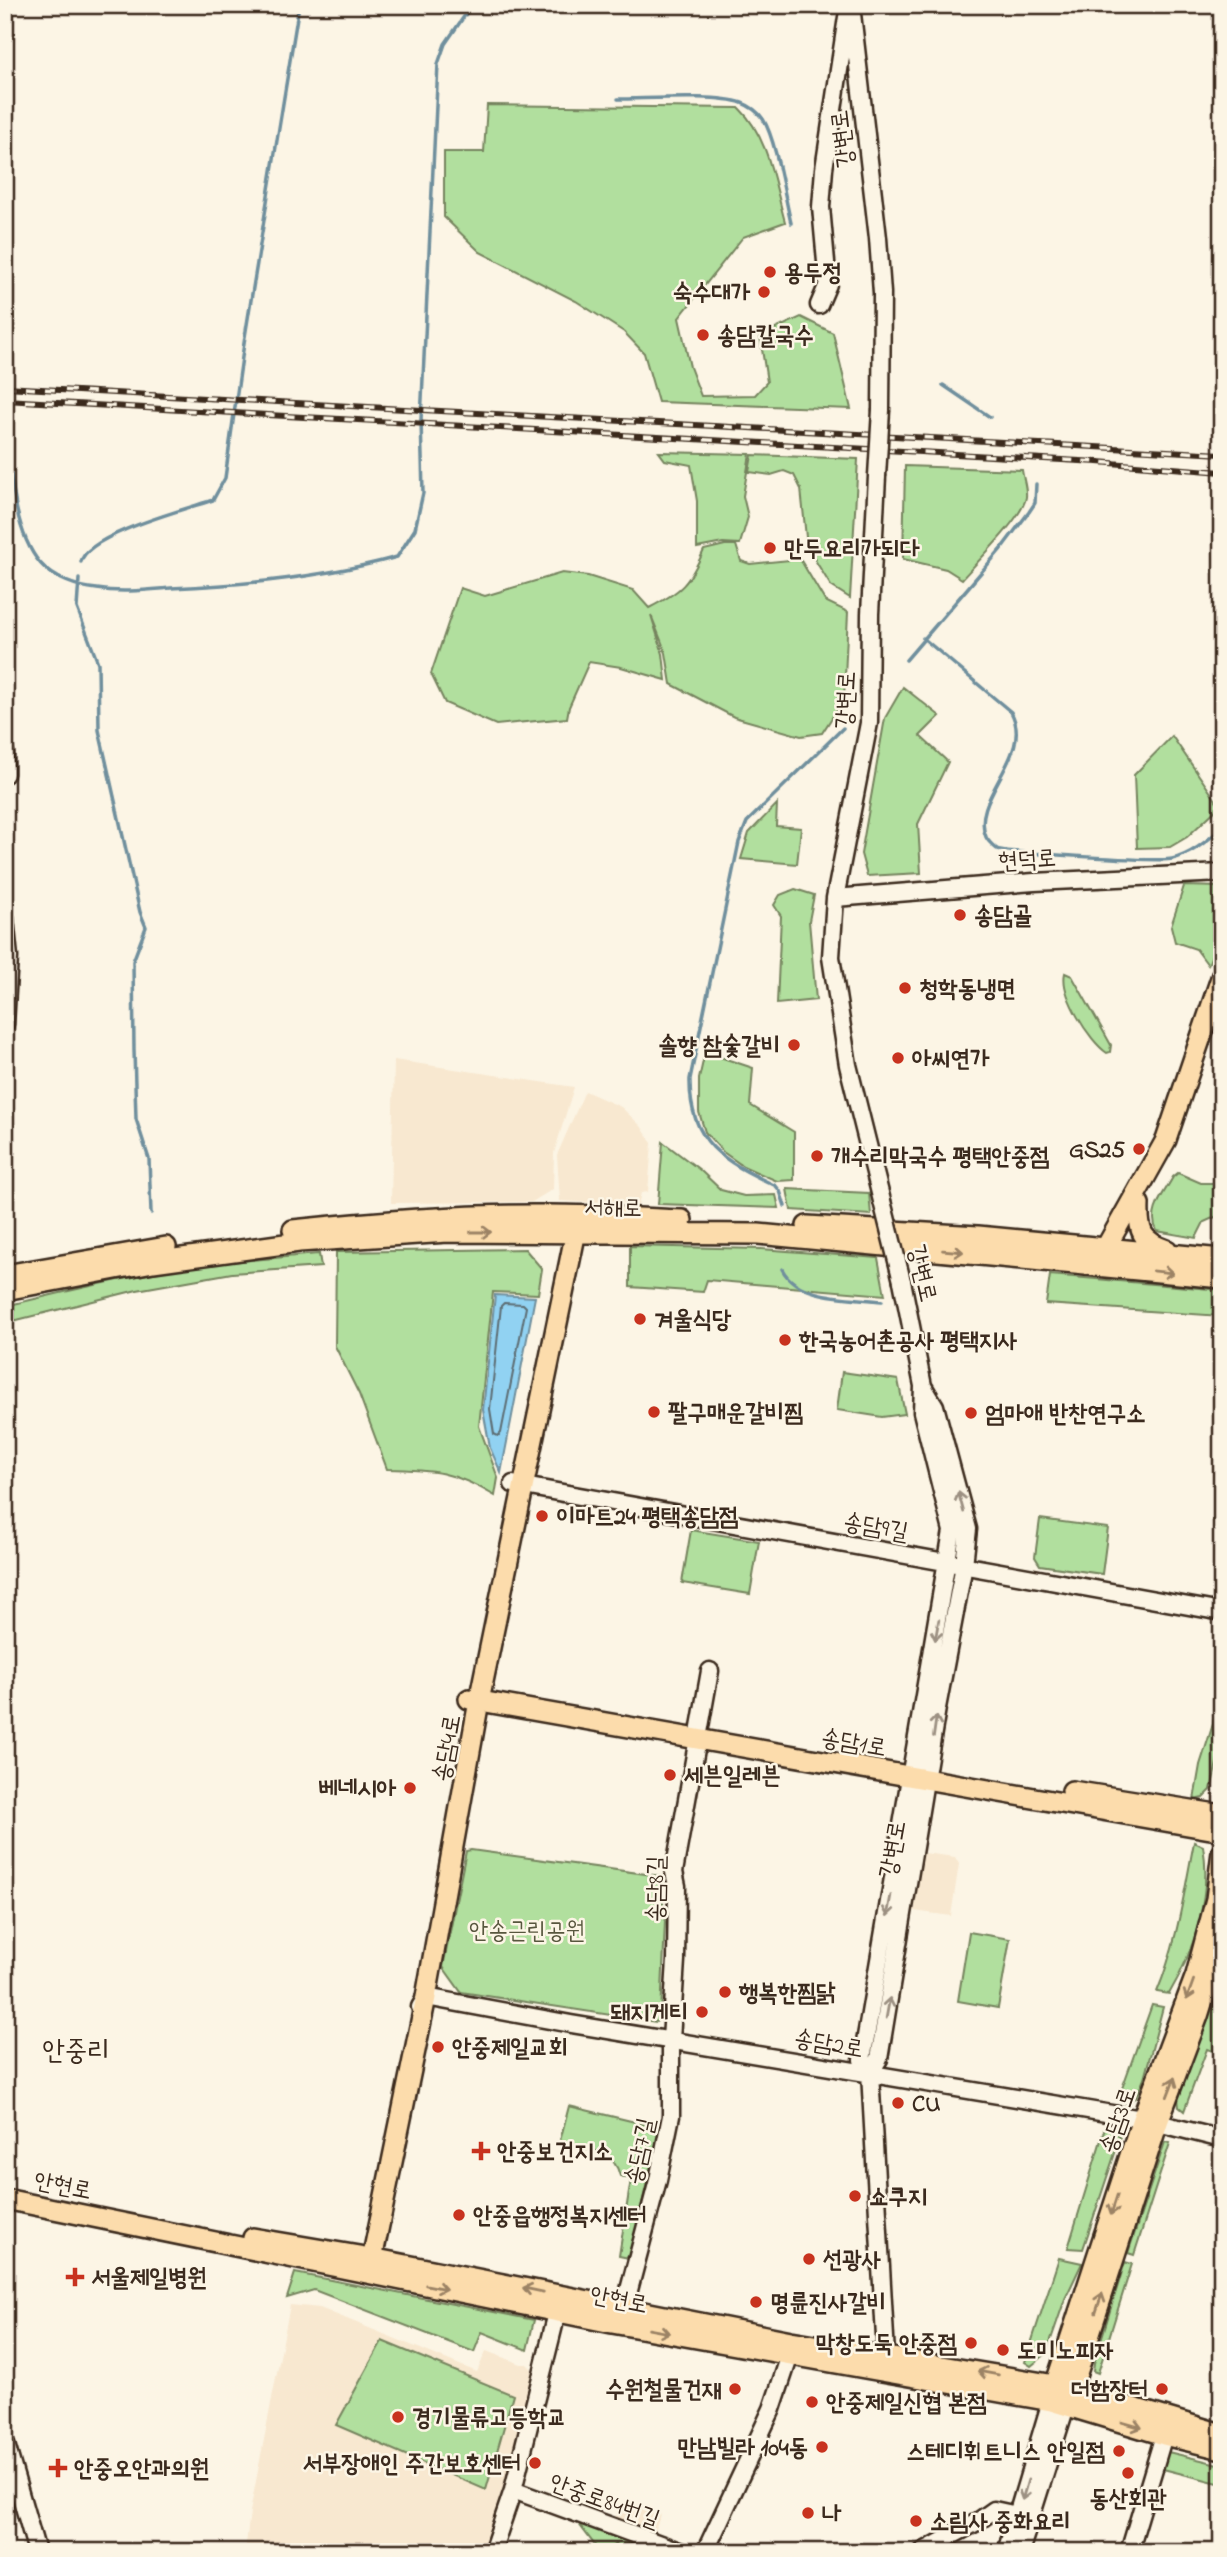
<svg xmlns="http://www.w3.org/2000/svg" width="1227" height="2557" font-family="'Indie Flower','Poor Story',sans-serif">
<rect width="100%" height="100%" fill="#fcf5e5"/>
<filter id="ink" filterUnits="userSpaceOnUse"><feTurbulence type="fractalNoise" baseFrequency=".0143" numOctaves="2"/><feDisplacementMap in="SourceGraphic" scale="14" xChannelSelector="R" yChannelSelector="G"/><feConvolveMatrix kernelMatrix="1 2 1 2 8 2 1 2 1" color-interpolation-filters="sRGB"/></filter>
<g filter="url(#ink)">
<path fill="#f8e8d0" d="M394,1060L574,1087L554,1153L553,1189L532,1202L391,1203Z
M585,1091L621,1107L641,1126L652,1143L648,1192L641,1193L638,1205L560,1201L557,1155Z
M924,1853L955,1857L959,1864L951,1916L914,1911L922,1856Z
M290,2305L320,2308L477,2372L486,2351L521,2364H527L538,2375L516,2459L485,2552H245L250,2512Z
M627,2500L661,2515L654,2531L614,2519Z"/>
<path fill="#b1df9e" stroke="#76845e" stroke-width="2" d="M487,105L739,108C769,137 774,183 785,222L743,237L679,318L690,367L701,396L755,395L767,382L760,336L801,317L833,333L851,409L658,402L644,353L624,332L576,301L480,252L444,217V152H484Z
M659,452L750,454L743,496L748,517L740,544L723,543L697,548V501L691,465L665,460Z
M752,455L858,459L850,598L831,586L807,547L801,489L794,475L784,471L771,475L749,472Z
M905,466L1022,470C1023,478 1027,488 1026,497C1024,516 976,563 962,579L946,569L903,559Z
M725,545H736L741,561L750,564L800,559L825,601L848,612L844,699L822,733L801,736L734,717L671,684L666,653L651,615L663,654L666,680L621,667L589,662L569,707L567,718L496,725L445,703L431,674L460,588L485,596L562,573L588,576L633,590L649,608C682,591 689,584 704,550Z
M903,687L940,716L920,736L948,762L918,824L921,873L867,876L861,854L885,718Z
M1172,736L1220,806L1187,837L1170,847L1137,848L1134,775Z
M777,804L776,826L801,828L797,864L741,859L749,833Z
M1184,886L1222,887V929L1208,965L1196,949L1175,942L1171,926Z
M795,889L814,895L809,921L816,1000L777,1004L781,916L774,905L780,895Z
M1065,973L1072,976L1106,1036L1111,1045L1110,1052L1107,1053C1089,1041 1060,994 1065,973Z
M705,1052L753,1068L750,1105L794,1132V1180L777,1181L743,1166L723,1152L705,1132L699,1112V1079Z
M663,1142L700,1170L721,1190L744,1196L776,1195L779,1208L658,1204Z
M1178,1173L1201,1183H1222V1214L1204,1222L1196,1238L1157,1231C1147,1212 1164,1194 1173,1177Z
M787,1189L869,1193L871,1215L791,1210Z
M630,1246L761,1249L878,1258L885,1295L707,1280L703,1292L630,1287Z
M525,1249L542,1269L538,1294L493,1292L479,1426L498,1478L495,1496C454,1471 433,1470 387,1469L359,1394L335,1346L336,1252Z
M319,1254L321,1267L232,1273L137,1290L5,1323V1306C52,1295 100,1283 148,1274C204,1263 262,1259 319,1254Z
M1050,1275L1222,1290L1221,1316L1046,1304Z
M842,1372L898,1380L905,1414L882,1417L837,1410Z
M1040,1519L1108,1528L1102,1574L1040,1565L1035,1557Z
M691,1530L759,1541L750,1594L682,1583Z
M1222,1672V1740L1211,1790L1203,1798L1194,1800L1200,1765L1213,1724Z
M1194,1842L1203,1846C1212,1895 1194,1952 1169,1994L1157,1992C1177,1944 1184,1893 1194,1842Z
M471,1850L660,1876L665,1922L661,2016L656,2022L461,1992L443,1967L466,1851Z
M969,1932L1010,1939L998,2008L958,2001Z
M1222,1981V2054L1207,2049L1184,2111L1179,2107L1178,2098Z
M1152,2005L1163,2007L1144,2079L1136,2097L1127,2103L1122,2101L1120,2094Z
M569,2106L660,2128L629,2258L619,2256L631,2179L620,2176C613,2146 585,2150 559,2145Z
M1105,2127L1116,2130L1120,2138L1083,2249L1068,2248Z
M1165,2142L1170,2143L1134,2255L1128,2253Z
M1059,2258L1082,2263L1065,2299L1046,2354L1031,2366L1025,2362Z
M1125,2262L1132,2264L1098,2373L1093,2371L1094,2363Z
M295,2273L534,2320L527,2350L482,2332L474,2352L314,2290L287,2298Z
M382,2341L513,2395L486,2490L336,2425Z
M1168,2452L1222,2465V2484L1163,2469Z
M575,2519L651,2548L649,2552H626L615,2544L605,2552H600Z"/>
<path fill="#91d2f2" stroke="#6f8f9d" stroke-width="2" d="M495,1295L535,1297L501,1473L490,1448L483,1410Z"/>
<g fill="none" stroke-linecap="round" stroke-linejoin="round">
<path stroke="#5d6d73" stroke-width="2" d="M504,1303L523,1304L526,1307L501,1433L498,1436L494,1434L490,1409L501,1306Z"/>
<path stroke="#6f8f9d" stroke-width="3.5" d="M618,99C647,99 718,94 742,103C750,106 758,112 763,119C776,139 785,198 791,223
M943,385L990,417
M5,415C11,459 10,527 40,563C54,579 77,587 97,589C121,593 147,590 171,588C247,585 325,577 397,557L415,529L423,493L421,420L438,64L445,44L472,5
M81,562C86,535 186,509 213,500L225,478L244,343L299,5
M79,579L77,608L98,663L99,730L140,912L146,927L133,961L134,1050L136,1119L149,1159L151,1213
M923,638L1011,712C1035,755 969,797 986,837C987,840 994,847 997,849C1005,853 1161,862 1172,859C1191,855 1208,840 1222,828
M906,660L1001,549L1029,512L1035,503L1036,484
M785,1206L780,1191L776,1186C724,1161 689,1144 690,1079L739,842L747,822L843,728
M782,1269C798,1300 851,1297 882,1301"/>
<g stroke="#3b2a1e" stroke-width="21">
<path id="minor" d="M851,5L878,238L882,293L881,410
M819,305L828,284L821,207L824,169L847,17
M877,476L870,614L869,723L835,898L831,957L848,1065L882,1201
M5,752V774
M835,898L1034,882L1222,873
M5,918L9,957L5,1024
M513,1484L1222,1612
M420,2007L426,1997L571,2024L1142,2119L1222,2139
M870,2073L879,2059L937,1708L964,1565L968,1529L935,1406L923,1386
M624,2309L658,2180L671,2116V2040L676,1960L677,1886L674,1872L710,1671
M886,2355L870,2073L862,2060L952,1531L922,1412L923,1386L902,1281
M5,2441L37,2552
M513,2490L682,2552
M492,2552L513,2490L560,2301
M705,2552L772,2409L787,2364L791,2344
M922,2552L977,2522L994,2510L1026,2517
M1006,2552L1051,2401
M1020,2552L1066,2406
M1129,2552L1164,2435"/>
</g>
<g stroke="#3b2a1e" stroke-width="24">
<path id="major" d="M1139,1204C1138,1231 1141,1241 1167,1250
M807,1226L978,1236L1222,1259
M293,1230C378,1221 464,1214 549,1215C593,1215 638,1218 682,1220
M1100,1258L1166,1140L1222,975
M5,1275L166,1247
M5,1290L153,1262L299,1242L448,1232L758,1234L1222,1278
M469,1699L1222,1831
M1072,1791L1222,1815
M5,2199L612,2323L1051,2401L1164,2435L1222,2449
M253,2238L371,2258L791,2341L1055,2385L1222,2434
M370,2269L426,1997L479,1701L576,1231
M1051,2398L1142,2119L1196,1975L1216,1899L1222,1852
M1068,2401L1158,2122L1198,2016L1222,1938"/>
</g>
<use href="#minor" stroke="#fcf5e5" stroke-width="16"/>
<use href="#major" stroke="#fcdcac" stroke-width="19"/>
<g stroke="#3b2a1e" stroke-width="6">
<path id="rail" d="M5,387L1222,454
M5,400L1098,462L1222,472"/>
</g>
<use href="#rail" stroke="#fcf5e5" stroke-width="3.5" stroke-dasharray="10" stroke-linecap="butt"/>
<g stroke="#3b2a1e" stroke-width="21" stroke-linecap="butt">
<path id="minor-bridge" d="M877,476L881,410
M882,1201L902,1281"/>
</g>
<use href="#minor-bridge" stroke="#fcf5e5" stroke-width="16"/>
</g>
<defs><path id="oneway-shaft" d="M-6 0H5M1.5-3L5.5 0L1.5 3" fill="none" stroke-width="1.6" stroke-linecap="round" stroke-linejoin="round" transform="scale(1.75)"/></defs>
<g stroke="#9c8365">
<use href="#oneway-shaft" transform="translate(481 1232)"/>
<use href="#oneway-shaft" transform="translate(953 1251) rotate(5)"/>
<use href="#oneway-shaft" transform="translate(1163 1272) rotate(6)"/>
<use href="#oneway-shaft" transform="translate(1190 1990) rotate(110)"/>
<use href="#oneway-shaft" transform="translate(1171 2087) rotate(-69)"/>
<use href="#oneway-shaft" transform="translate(1114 2205) rotate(108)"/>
<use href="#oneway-shaft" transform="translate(436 2287) rotate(11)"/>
<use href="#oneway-shaft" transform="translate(533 2290) rotate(-168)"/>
<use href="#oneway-shaft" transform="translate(1099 2303) rotate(-72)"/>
<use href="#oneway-shaft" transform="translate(659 2331) rotate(10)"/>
<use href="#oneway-shaft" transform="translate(988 2373) rotate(-170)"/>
<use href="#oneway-shaft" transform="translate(1132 2425) rotate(16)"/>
</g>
<g stroke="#9c9082">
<use href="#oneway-shaft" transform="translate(961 1502) rotate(-105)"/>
<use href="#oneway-shaft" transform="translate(937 1630) rotate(100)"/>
<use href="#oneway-shaft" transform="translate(935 1726) rotate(-82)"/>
<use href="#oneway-shaft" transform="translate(889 1906) rotate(100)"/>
<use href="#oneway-shaft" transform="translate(888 2008) rotate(-80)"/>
<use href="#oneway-shaft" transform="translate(1025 2490) rotate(106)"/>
</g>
</g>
<g fill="#c8321e" stroke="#fcf5e5" stroke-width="2.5">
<circle cx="770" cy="272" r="7"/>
<circle cx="764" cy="292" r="7"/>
<circle cx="703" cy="335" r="7"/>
<circle cx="770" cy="548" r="7"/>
<circle cx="960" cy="915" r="7"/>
<circle cx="905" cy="988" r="7"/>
<circle cx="794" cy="1045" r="7"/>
<circle cx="898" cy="1058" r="7"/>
<circle cx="1139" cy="1149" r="7"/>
<circle cx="817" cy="1156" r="7"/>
<circle cx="640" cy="1319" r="7"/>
<circle cx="785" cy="1340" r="7"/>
<circle cx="654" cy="1412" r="7"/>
<circle cx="971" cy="1413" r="7"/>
<circle cx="542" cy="1516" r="7"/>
<circle cx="670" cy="1775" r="7"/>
<circle cx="410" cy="1788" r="7"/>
<circle cx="725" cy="1992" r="7"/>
<circle cx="702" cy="2012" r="7"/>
<circle cx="438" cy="2047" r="7"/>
<circle cx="898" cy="2103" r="7"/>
<path d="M477.5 2140.5h7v7h7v7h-7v7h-7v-7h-7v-7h7z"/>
<circle cx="855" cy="2196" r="7"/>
<circle cx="459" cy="2215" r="7"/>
<circle cx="809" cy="2259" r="7"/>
<path d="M71.5 2266.5h7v7h7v7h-7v7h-7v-7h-7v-7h7z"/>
<circle cx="756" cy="2302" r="7"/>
<circle cx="971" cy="2343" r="7"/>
<circle cx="1003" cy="2350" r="7"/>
<circle cx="735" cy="2389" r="7"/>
<circle cx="1162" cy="2389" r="7"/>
<circle cx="812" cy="2402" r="7"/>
<circle cx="398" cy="2417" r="7"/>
<circle cx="822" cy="2447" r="7"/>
<circle cx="1119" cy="2451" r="7"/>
<circle cx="535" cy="2463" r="7"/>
<path d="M54.5 2457.5h7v7h7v7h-7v7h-7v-7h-7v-7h7z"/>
<circle cx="1128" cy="2473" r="7"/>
<circle cx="808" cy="2513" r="7"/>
<circle cx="916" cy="2521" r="7"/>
</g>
<g text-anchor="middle" stroke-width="5" stroke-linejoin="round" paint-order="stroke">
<g font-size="24" fill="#3b2a1e" stroke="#fcf5e5">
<text transform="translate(842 139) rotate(-97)" y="8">강변로</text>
<text transform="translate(845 700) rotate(-87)" y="8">강변로</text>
<text transform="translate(1027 859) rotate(-4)" y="8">현덕로</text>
<text transform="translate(613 1207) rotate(1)" y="8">서해로</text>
<text transform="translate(923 1273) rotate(77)" y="8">강변로</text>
<text transform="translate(876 1526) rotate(10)" y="8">송담9길</text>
<text transform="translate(854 1742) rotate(10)" y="8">송담1로</text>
<text transform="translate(446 1748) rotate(-80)" y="8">송담4로</text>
<text transform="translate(892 1849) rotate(-80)" y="8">강변로</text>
<text transform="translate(655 1889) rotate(-89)" y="8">송담8길</text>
<text transform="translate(829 2043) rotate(10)" y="8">송담2로</text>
<text transform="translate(1117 2120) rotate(-71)" y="8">송담3로</text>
<text transform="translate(639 2151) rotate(-78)" y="8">송담7길</text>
<text transform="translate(63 2185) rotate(11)" y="8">안현로</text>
<text transform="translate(619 2299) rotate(11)" y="8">안현로</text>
<text transform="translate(605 2500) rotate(20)" y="8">안중로84번길</text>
</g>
<g font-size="24" font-weight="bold" fill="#3b2a1e" stroke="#fcf5e5" text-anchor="start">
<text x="784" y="280">용두정</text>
<text x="750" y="300" text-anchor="end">숙수대가</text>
<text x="717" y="343">송담칼국수</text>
<text x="784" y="556">만두요리가되다</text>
<text x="974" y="923">송담골</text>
<text x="919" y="996">청학동냉면</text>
<text x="780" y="1053" text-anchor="end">솔향 참숯갈비</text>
<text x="912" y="1066">아씨연가</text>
<text x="1125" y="1157" text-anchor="end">GS25</text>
<text x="831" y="1164">개수리막국수 평택안중점</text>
<text x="654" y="1327">겨울식당</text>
<text x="799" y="1348">한국농어촌공사 평택지사</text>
<text x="668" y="1420">팔구매운갈비찜</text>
<text x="985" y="1421">엄마애 반찬연구소</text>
<text x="556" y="1524">이마트24 평택송담점</text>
<text x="684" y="1783">세븐일레븐</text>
<text x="396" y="1796" text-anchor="end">베네시아</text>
<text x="739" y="2000">행복한찜닭</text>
<text x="688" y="2020" text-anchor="end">돼지게티</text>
<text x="452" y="2055">안중제일교회</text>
<text x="912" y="2111">CU</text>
<text x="497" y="2159">안중보건지소</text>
<text x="869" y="2204">쇼쿠지</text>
<text x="473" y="2223">안중읍행정복지센터</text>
<text x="823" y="2267">선광사</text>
<text x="91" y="2285">서울제일병원</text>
<text x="770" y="2310">명륜진사갈비</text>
<text x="957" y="2351" text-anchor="end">막창도둑 안중점</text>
<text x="1017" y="2358">도미노피자</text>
<text x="721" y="2397" text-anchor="end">수원철물건재</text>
<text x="1148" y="2397" text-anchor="end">더함장터</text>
<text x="826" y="2410">안중제일신협 본점</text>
<text x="412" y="2425">경기물류고등학교</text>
<text x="808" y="2455" text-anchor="end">만남빌라 104동</text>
<text x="1105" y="2459" text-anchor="end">스테디휘트니스 안일점</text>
<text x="521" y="2471" text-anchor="end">서부장애인 주간보호센터</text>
<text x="74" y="2476">안중오안과의원</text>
<text x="1128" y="2506" text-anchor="middle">동산회관</text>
<text x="822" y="2521">나</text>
<text x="930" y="2529">소림사 중화요리</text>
</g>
<g font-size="24" fill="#58573e" stroke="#fcf5e5">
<text x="527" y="1938">안송근린공원</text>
</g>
<g font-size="28" fill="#3b2a1e" stroke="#fcf5e5">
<text x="76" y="2059">안중리</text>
</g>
</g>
<rect width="1227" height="2557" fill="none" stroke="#fcf5e5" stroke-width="28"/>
<rect x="14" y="14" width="1199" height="2529" fill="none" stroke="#3b2a1e" stroke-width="2.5" filter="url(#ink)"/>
</svg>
